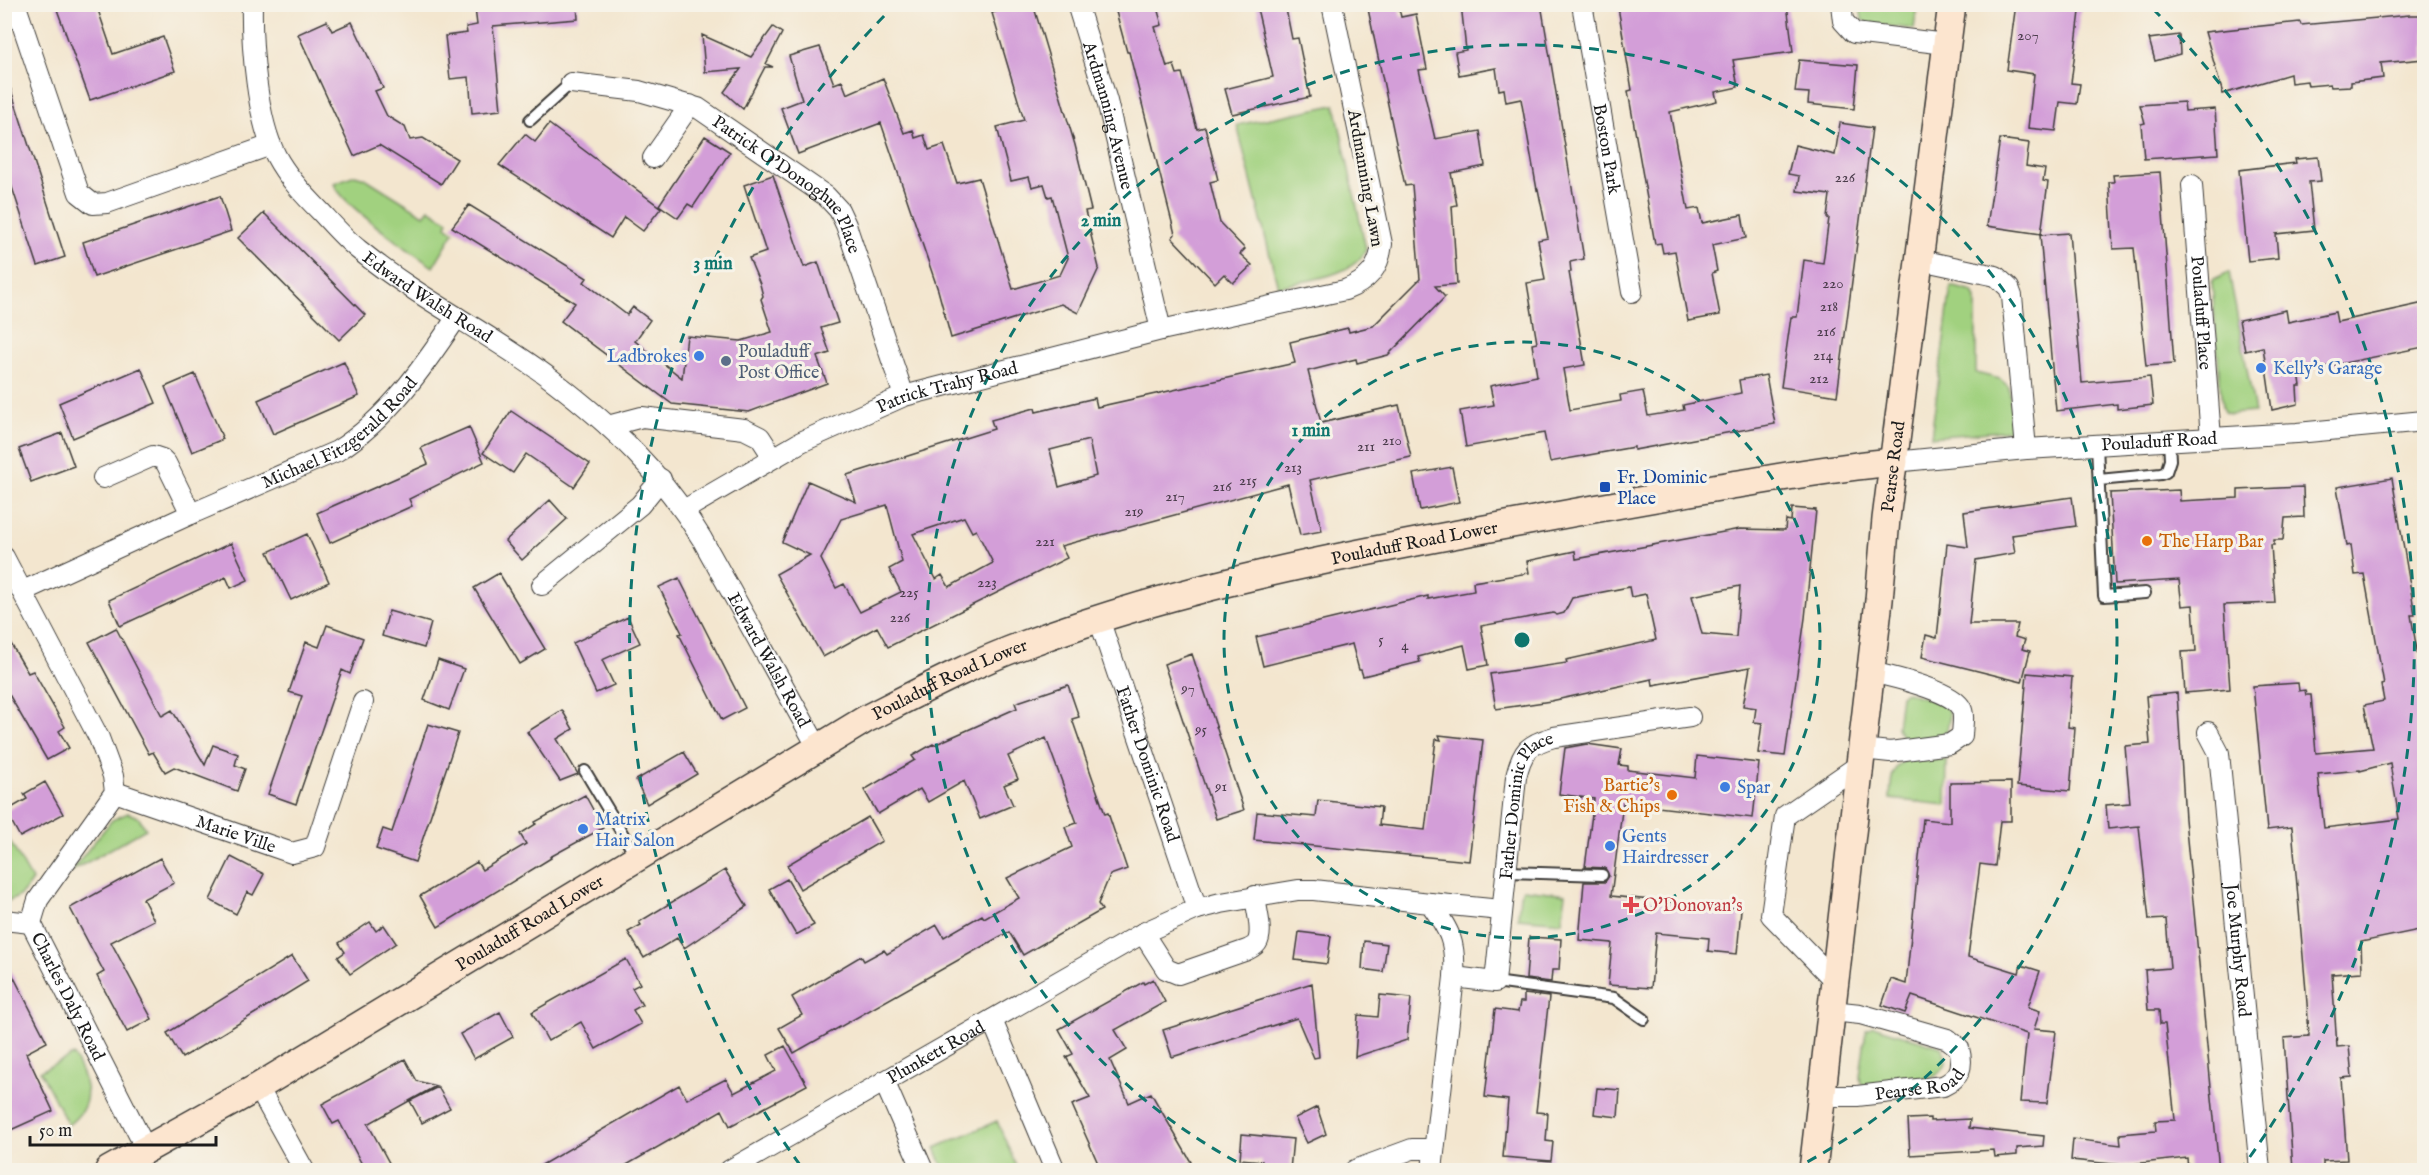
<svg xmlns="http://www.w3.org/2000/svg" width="2429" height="1175" font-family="'IM FELL English',serif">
<rect width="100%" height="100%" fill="#f7f3e8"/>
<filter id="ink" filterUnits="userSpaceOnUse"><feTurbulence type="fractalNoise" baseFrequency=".0167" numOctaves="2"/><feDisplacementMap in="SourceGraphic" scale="12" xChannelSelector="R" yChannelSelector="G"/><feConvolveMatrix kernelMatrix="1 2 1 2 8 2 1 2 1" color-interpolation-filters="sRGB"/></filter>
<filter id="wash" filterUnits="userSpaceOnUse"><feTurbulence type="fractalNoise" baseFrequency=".008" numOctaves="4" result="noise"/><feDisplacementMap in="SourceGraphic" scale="24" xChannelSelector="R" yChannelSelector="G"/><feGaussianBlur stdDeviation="1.35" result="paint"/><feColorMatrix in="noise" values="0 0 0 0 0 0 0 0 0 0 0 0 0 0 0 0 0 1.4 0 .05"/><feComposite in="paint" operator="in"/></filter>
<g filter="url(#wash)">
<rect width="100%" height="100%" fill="#f3e6cf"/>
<path fill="#a1d17f" stroke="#5e764e" stroke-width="1.5" d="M1860,5H1917L1914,29L1869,24L1862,20Z
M1335,105L1366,249C1355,277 1304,280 1278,287L1237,125Z
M355,175L365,178L424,215L429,209L448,221L446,226L454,232L433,267C414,254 338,202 334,183Z
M2229,272L2255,412L2230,414L2224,412L2222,407L2212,283L2214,279Z
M1951,286L1973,292L1976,299V373L2000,379L2009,387L2013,430L1931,437Z
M1906,692L1943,704C1952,711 1949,724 1946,733L1941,736L1907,740L1903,738L1897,728L1901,695Z
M1910,759L1947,760L1946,805L1890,799C1891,781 1890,764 1910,759Z
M128,813L138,817L146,829L70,872L112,820Z
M4,831L32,880C25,892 19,899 5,902Z
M1523,889L1566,894L1562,922L1518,918L1520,894Z
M1873,1026L1941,1047C1967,1085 1885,1085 1866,1087L1861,1083L1860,1077L1866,1030Z
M73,1055C87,1082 97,1103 68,1125L40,1071Z
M997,1121L1018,1170H944L935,1148Z"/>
<g id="blocks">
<path fill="#d39ed8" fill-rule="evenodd" d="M55,4H96L113,54L163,37L175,71L90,100Z
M494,4H577L578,19L493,26L501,110L472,113L469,77L450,79L445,36L467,33L466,27L477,25L475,8Z
M996,4H1033L1075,145L1091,210L1085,211L1099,268L1078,313L1061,304L951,338L938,290L881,123L798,154L781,108L802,100L789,56L820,47L834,84L842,81L847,94L883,78L904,133L913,130L915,138L924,135L929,150L944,145L957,183L979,178L1013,289L1060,275L1068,258L1052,196L1048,197L1044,184L1032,187L1029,177L1011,181L997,127L1024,120L992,13L998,11Z
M1129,4H1156L1162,25L1155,27L1167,67L1174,65L1177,74L1182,73L1197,129L1205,127L1218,180L1210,182L1220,223L1245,249L1240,254L1252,265L1233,283L1224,274L1215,283L1172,238L1175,234L1129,52H1127L1115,8Z
M1256,4H1285L1292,39L1298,38L1310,97L1232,114L1225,89L1273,77Z
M1367,4H1398L1401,17L1416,14L1427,69L1419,70L1435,139L1480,131L1485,166L1451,173L1457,205L1452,206L1457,284L1435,286L1445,297L1388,355L1357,363L1356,359L1308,371L1321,423L1399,405L1411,457L1310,480L1322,531L1300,535L1288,484L1061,546L1067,558L888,647L877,627L823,657L776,574L810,555L782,542L808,481L856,502L847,475L994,429L991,420L1035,408L1036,412L1095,398L1097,407L1295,363L1290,342L1348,328L1349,332L1373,326L1420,279L1412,185L1405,186ZM1089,440L1096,476L1059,487L1050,450ZM887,505L902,562L889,569L901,592L860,612L844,584L836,588L821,559L841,519ZM964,517L972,532L976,530L993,563L949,587L942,575L936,579L913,534Z
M1461,4H1541L1584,259L1570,262L1571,272H1569L1585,365L1563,369L1570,410L1621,401L1620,395L1643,391L1648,416L1684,410L1683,405L1741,393L1739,380L1766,375L1775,424L1634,450V447L1550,462L1544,433L1466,447L1460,411L1494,405L1490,386L1537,376L1532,344L1537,343L1527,283L1545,280L1538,240L1548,238L1538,189L1537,190L1521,99L1506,102L1504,89L1499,90L1496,68L1459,75L1455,52L1466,50Z
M1634,4H1787L1793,52L1733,60L1738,87L1715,92L1717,101L1670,112L1688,210L1699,208L1702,223L1742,215L1746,238L1712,245L1717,271L1712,273L1720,315L1688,321L1675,251L1663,253L1661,243L1655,244L1628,91L1632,90L1618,7Z
M2016,4H2081L2071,83L2080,84L2077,104L2060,102L2056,131L2028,128L2034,74L2007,70Z
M2410,15H2424V59L2381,63L2383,78L2351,82V86L2331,87L2330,84L2308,86L2307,81L2291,83L2290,74L2223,94L2205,32L2300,22L2301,25Z
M327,21L332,31L352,22L383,88L375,91L387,116L405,127L410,140L423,138L457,159L441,184L379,145L354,156L298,34Z
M773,27L782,33L766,64L773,67H765L743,109L724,92L741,69L705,72L702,35L751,57Z
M2179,35L2180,54L2155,61L2149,39Z
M1799,60L1858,65L1854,109L1808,104L1809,93L1795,92Z
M9,84L65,257L38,266L4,163V85Z
M2184,102L2185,111L2215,109L2218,154L2144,159L2141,124L2145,123L2140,105Z
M1840,123L1872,128L1837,396L1781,387L1791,317H1797L1804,260L1823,263L1829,218H1827L1830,195L1797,191L1799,176L1788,174L1795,145L1835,155Z
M549,124L661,208L643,231L624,217L611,238L499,165L525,134L535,142Z
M705,136L730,152L693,207L688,204L678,218L659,205Z
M2000,139L2029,143L2026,166L2045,169L2043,181L2048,182L2041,234L1987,226Z
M2318,157L2321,181L2309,182L2314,230L2276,234L2278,258L2248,261L2239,170L2296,163L2295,159Z
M2160,172L2174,364L2146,366L2134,248L2113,249L2109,182H2114L2113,175Z
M773,175L804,267L818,262L838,323L821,328L830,353L817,357L827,383L749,412L672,404L561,321L575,303L452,227L469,205L587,278L584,282L627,315L633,307L650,320L635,341L682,378L687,336L741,341L772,332L761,299L763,296L760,284L749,258L766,252L744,185Z
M220,196L231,231L94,277L83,242Z
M264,213L365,315L339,340L238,238Z
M2069,233L2082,383L2150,377L2153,405L2117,409V404L2056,411L2040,235Z
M2424,303V347L2299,372L2301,386H2297L2298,404L2272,410L2263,347L2245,351L2239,320L2286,310L2288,322L2335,312L2337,322Z
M344,362L359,396L273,434L258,400Z
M141,368L156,403L73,438L59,403Z
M195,374L223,439L192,452L165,387Z
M511,411L590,464L574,487L526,454L513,473L483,453Z
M469,427L484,462L409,499L412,506L330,543L317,513L428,464L421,448Z
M62,433L74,466L31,482L19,449Z
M1452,467L1459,502L1420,510L1413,474Z
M2392,478L2415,615H2411L2424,693V929L2361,942L2362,972L2332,974L2337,1047L2349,1046L2352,1077L2341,1078L2347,1160L2323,1161V1170H2293L2284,1038L2309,1036L2307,1003L2292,827L2267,830L2253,686L2298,683L2299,691L2305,690L2306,695H2311L2316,753L2373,748L2364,705L2384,701L2381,685L2384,684L2364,574L2355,575L2351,545L2347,546L2337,487ZM2390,763L2399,819L2324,828L2318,774L2360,770V771Z
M2303,487L2304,517L2285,518L2283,540H2274V545H2271L2275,603L2224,605L2230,689L2185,693L2182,652L2196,651L2193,605L2182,606L2179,580L2115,584L2110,493L2179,490L2180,501L2238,498V490Z
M2072,497L2076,526L2012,535L2015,553L1976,560L1969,624H2018L2015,637L2025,640L2022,649L2030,651L2022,682L1922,657L1926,635L1937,638L1947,544L1968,547L1964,512Z
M550,500L567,519L522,560L505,541Z
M1792,508L1816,510L1805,618L1785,756L1758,753L1762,723L1754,722L1756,708L1743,706L1750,667L1653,685L1652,679L1551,701L1496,709L1490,674L1567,663L1566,660L1656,640L1646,594L1631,597L1629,587L1572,598L1564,613L1557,615L1553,613L1481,626L1488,665L1469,669L1464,645L1418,657L1420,662L1363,676L1361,670H1359L1352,644L1263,666L1256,637L1428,596V599L1474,591L1473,582L1529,573L1527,561L1575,551L1576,559L1740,529L1785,530L1786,520L1791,521ZM1740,586L1736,637L1702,634L1692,596Z
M307,534L329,582L291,600L268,552Z
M231,543L248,580L231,588L226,577L120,626L109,600Z
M499,573L545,649L520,664L474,588Z
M679,578L745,708L722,720L679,634L682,633L659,587Z
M389,611L431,623L424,648L382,636Z
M628,617L640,643L602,660L614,685L596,693L573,643Z
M327,625L363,638L350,674L342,670L296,804L268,794L302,696L289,692L306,642L319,647Z
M116,628L162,716L172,710L205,765L213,745L238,754L235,765L245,769L237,791L174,767L165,772L153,752L149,754L89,642Z
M4,632L28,673L33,671L65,727L59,731L69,748L47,760L4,686Z
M1192,654L1244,810L1216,819L1164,664Z
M438,660L464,669L449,710L424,700Z
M2027,673L2072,677L2068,727L2075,728L2070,791L2017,786Z
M1068,685L1079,717L1072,719L1105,814L1108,813L1127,869L1110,875L1098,904L1102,910L1023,955L1009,932L999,937L794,1053L779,1028L802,1015L792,997L861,956L864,961L884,950L887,954L937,925L944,937L982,915L984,918L1019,898L1007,878L1072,847L1065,827L1077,823L1046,738L1008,756L1018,779L1004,785L1013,805L980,819L964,781L928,802L920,789L878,814L864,790L915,760L912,756L933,744L934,745L1017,708L1015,703Z
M2177,693L2185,819L2219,1170H2188L2187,1158L2123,1165L2071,1160L2073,1139L2121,1145L2120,1134L2156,1131L2155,1121L2175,1120L2165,1024H2160L2159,1010H2148L2145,970L2170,968L2166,919L2149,920L2139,826L2108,829L2106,805L2130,803L2125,746L2150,744L2146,696Z
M562,710L573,729L557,739L578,774L560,781L527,732Z
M428,724L458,733L415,862L376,849L383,829L392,832Z
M1439,735L1483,740L1469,861L1254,840L1257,812L1316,817L1318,800L1381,807L1379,825L1425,830L1436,739L1441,740Z
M1587,744L1622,749L1619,765L1628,766V770L1695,778L1697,756L1759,763L1753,818L1623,803L1611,896L1741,909L1737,954L1708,951L1709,938L1656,933L1651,988L1608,985L1612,943L1579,940L1584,882H1605L1609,876L1605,868L1585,867L1594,799L1559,794L1565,748Z
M684,752L697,774L647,804L636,780Z
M45,782L63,814L20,837L6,811L27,799L24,794Z
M2011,782V821H2000L1995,866L1980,864L1968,957L2019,973L2021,965L2040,971L2028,1007L2040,1011L2034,1029L2056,1031L2047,1103L2020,1102L2027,1034L1912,996L1905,1013L1882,1005L1891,979L1906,984L1923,819L1950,822V783Z
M585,795L603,828L550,857L551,858L438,927L420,896L477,862L482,870L526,844L520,834L536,824L535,822Z
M868,817L882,841L800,889L787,865Z
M231,857L264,874L253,895L247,892L236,914L210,900Z
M160,858L174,883L143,899L154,920L111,942L152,1019L127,1032L97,976L104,972L70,908Z
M725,870L747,906L684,948L677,938L644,958L628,932L641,925L639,922Z
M787,879L814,925L796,935L769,889Z
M370,922L376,931L384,925L396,943L350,974L338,957L345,952L339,943Z
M1299,932L1331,936L1327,964L1295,960Z
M1529,937L1561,939L1559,970H1552L1551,982L1526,979Z
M1364,941L1387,944L1383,972L1362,969Z
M292,956L308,981L182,1058L167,1033Z
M4,958L47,1042L26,1053L53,1111L4,1133Z
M626,959L640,984L632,988L642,1005L633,1010L641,1024L596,1049L581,1022L548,1041L532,1012Z
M1153,979L1165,1002L1115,1030L1127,1050L1110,1060L1129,1103L1151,1093L1191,1162L1173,1170H1101L1072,1105L1090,1098L1066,1057L1073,1054L1059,1029L1143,982L1144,984Z
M1312,983L1319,1057L1314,1058L1297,1018L1172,1057L1163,1030Z
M1524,994L1549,997L1536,1112L1548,1113L1546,1141L1553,1142L1551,1161L1503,1157L1508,1100L1485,1097L1495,1009L1518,1012L1520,1002H1524Z
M1380,995L1411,998L1407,1040L1355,1057L1358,1015L1378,1017Z
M500,1012L513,1037L474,1059L460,1034Z
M785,1046L807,1085L730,1126L722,1110L618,1170H533L679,1085L687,1099L726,1079L734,1093L776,1071L768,1055Z
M405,1059L417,1081L436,1086L368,1124L393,1170H365L339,1121L333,1124L322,1104Z
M438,1087L450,1108L422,1123L410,1101Z
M1597,1088L1620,1090L1618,1117L1594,1114Z
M1317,1107L1326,1134L1307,1143L1295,1118Z
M1930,1118V1121L1970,1119L1969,1128L2044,1136L2043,1146L2017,1148V1155L1995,1157L1994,1150L1910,1155L1908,1119Z
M1242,1134L1293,1139L1290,1170H1261L1262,1161L1240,1159Z"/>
</g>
</g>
<g filter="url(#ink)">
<use href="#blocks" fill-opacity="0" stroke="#3c3a37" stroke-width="1.5"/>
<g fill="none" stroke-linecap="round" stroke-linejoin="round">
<g stroke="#3c3a37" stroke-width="14">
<path id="lane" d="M530,120L571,83
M2097,445L2104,596L2145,593
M2099,480L2161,474L2166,472L2170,460L2169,440
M585,771L637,858
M1506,872L1602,875
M1495,982L1614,998L1644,1019"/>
</g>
<g stroke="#3c3a37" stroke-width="22">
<g id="street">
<path id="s1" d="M252,4C251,45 257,120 276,156C287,177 304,195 321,212C333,225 345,239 359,250C419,299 490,333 551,379C614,427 661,472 702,539L818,748"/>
<path id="s2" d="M1077,4L1107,101L1161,330"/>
<path id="s3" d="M1582,4L1632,292"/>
<path d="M1841,4L1843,21L1854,33L1946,44"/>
<path d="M16,6L79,193L93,204L107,203L271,145"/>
<path id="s4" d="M571,83L639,91L698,108L826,196L839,210L846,225L904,396"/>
<path d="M653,158L690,105"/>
<path id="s5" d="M2192,185L2211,438"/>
<path d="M1920,260L1996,276L2009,288L2012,296L2026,449"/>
<path d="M608,426L642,417L744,429L760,437L773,457"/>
<path id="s6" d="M1894,462L2026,449L2297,433L2424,421"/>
<path d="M103,478L153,456L162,459L166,463L191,514"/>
<path id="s7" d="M684,510L801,442L904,396L1161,330L1345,290C1368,281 1379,269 1382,244L1332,4"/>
<path id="s8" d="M4,557L99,738L113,776L115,792L38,900L31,923L147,1151"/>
<path d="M542,585L640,505L661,479"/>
<path id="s9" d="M23,591L191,514L337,451C388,419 424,366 457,317"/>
<path id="s10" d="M1099,619L1197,909"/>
<path id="s11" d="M2208,732L2219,753L2260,1170"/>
<path d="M1862,749L1890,752L1950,744L1962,736C1962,728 1965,715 1961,708C1952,690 1889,676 1870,672"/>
<path id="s12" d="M115,792L292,853L315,847L363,702"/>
<path d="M1430,903L1501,910"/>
<path d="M4,920L31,923"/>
<path d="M1143,933L1166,969L1178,974L1247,950C1251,948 1256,946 1258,941C1263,929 1256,909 1255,896"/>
<path id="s13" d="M1454,977L1495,982L1516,777C1522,751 1528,744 1554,737L1690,717"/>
<path d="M1835,981L1771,915L1785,816L1859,765"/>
<path d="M992,1020L1055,1170"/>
<path d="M884,1081L923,1170"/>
<path d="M258,1087L304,1170"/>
<path id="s14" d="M1823,1096H1857L1943,1086C1960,1078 1964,1067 1959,1048L1948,1039L1860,1014L1832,1011"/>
<path id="s15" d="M730,1170L1143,933L1197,909L1221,903L1298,890H1314L1430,903C1450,931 1456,942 1454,977L1432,1170"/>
<path d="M1355,1170L1412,1149H1434"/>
</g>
</g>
<g stroke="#3c3a37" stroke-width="30">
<g id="secondary">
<path id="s16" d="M109,1170L258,1087L866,719C919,692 971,664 1026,644C1194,581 1370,550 1545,518C1603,507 1661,497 1719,487C1778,478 1835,467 1894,462"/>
<path id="s17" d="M1813,1170L1879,600L1886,519L1952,4"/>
</g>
</g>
<use href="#lane" stroke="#fff" stroke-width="10"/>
<use href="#street" stroke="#fff" stroke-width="20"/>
<use href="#secondary" stroke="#fce5cf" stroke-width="27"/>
</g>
</g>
<g fill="none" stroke="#0f766e" stroke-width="3" stroke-dasharray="10 8">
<circle cx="1522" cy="640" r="298"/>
<path d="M1252 1170A595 595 0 1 1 1792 1170"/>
<path d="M800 1165A893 893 0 0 1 891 9M2153 9A893 893 0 0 1 2244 1165"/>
</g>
<g fill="#3f7fe0" stroke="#f7f3e8" stroke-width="2">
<circle cx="699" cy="356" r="6"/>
<circle cx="2261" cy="368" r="6"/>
<circle cx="1725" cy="787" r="6"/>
<circle cx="583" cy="829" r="6"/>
<circle cx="1610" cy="846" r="6"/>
</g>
<circle fill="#5c6f8a" stroke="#f7f3e8" stroke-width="2" cx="726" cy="361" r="6"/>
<rect fill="#1a4fb4" stroke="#f7f3e8" stroke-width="2" x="1599" y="481" width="12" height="12" rx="3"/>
<g fill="#e8710a" stroke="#f7f3e8" stroke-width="2">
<circle cx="2147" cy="541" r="6"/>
<circle cx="1672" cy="795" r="6"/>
</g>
<path fill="#e0444e" stroke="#f7f3e8" stroke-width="2" d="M1628 896h6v6h6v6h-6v6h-6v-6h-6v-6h6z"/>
<g text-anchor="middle" stroke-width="6" stroke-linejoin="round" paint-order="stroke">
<g font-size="15" fill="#4a3c4b">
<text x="2028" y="40">207</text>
<text x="1845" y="182">226</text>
<text x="1833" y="288">220</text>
<text x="1829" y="311">218</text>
<text x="1826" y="336">216</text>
<text x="1823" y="360">214</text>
<text x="1819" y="383">212</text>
<text x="1392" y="445">210</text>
<text x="1366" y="451">211</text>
<text x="1293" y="472">213</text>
<text x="1248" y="485">215</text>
<text x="1222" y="491">216</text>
<text x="1175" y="501">217</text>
<text x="1134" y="516">219</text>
<text x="1045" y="546">221</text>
<text x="987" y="587">223</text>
<text x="909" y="597">225</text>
<text x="900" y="622">226</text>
<text x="1381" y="644">5</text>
<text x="1405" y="650">4</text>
<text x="1188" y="693">97</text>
<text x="1201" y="734">95</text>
<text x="1221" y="791">91</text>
</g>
<g font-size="18" fill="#1c1c1c" stroke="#f7f3e8">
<text dy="6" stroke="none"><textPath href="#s2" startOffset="116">Ardmanning Avenue</textPath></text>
<text dy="6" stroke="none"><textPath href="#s3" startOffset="147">Boston Park</textPath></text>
<text transform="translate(1366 178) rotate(80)" y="6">Ardmanning Lawn</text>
<text dy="6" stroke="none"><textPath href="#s4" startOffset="250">Patrick O'Donoghue Place</textPath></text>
<text dy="6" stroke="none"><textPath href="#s1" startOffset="364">Edward Walsh Road</textPath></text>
<text dy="6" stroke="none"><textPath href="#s5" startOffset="128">Pouladuff Place</textPath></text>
<text dy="6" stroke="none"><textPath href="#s7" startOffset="292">Patrick Trahy Road</textPath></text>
<text dy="6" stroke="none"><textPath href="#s9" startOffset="356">Michael Fitzgerald Road</textPath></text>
<text dy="6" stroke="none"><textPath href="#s6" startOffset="266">Pouladuff Road</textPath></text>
<text dy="6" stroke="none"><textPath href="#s17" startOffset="708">Pearse Road</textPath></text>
<text dy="6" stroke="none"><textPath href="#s16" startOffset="1460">Pouladuff Road Lower</textPath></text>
<text dy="6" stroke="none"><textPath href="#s1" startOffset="872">Edward Walsh Road</textPath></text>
<text dy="6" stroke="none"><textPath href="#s16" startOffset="974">Pouladuff Road Lower</textPath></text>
<text dy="6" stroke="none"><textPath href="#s10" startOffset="153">Father Dominic Road</textPath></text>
<text dy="6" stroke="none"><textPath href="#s13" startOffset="225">Father Dominic Place</textPath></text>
<text dy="6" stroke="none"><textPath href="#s12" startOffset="128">Marie Ville</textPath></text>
<text dy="6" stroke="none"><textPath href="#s16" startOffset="488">Pouladuff Road Lower</textPath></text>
<text dy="6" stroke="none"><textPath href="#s11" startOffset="222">Joe Murphy Road</textPath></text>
<text dy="6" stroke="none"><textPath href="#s8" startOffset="500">Charles Daly Road</textPath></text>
<text dy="6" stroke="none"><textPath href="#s15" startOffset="237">Plunkett Road</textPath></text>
<text dy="6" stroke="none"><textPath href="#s14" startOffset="98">Pearse Road</textPath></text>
</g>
<g font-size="18" fill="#4e5e75" stroke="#f7f3e8" text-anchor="start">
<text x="738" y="357">Pouladuff<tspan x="738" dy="21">Post Office</tspan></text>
</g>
<g font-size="18" fill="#366cbe" stroke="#f7f3e8" text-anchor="start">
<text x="687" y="362" text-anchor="end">Ladbrokes</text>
<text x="2273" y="374">Kelly's Garage</text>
<text x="1737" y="793">Spar</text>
<text x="595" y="825">Matrix<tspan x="595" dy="21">Hair Salon</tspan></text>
<text x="1622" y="842">Gents<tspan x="1622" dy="21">Hairdresser</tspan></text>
</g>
<g font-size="18" fill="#164399" stroke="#f7f3e8" text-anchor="start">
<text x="1617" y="483">Fr. Dominic<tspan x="1617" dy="21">Place</tspan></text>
</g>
<g font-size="18" fill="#c56008" stroke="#f7f3e8" text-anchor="start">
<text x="2159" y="547">The Harp Bar</text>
<text x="1660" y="791" text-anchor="end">Bartie's<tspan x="1660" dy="21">Fish &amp; Chips</tspan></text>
</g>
<g font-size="18" fill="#be3a42" stroke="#f7f3e8" text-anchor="start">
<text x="1643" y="911">O'Donovan's</text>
</g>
</g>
<circle cx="1522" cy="640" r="9" fill="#0f766e" stroke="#f7f3e8" stroke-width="3"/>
<g font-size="18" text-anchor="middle" font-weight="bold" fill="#0f766e" stroke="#f7f3e8" stroke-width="6" stroke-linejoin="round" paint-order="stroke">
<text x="1101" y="226">2 min</text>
<text x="713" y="269">3 min</text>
<text x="1311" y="436">1 min</text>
</g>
<rect width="2429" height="1175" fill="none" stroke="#f7f3e8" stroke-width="24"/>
<path d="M30 1136v9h186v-9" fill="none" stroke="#1c1c1c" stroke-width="3"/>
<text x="39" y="1136" font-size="18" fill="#1c1c1c" stroke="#f7f3e8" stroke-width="4.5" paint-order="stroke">50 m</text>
</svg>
